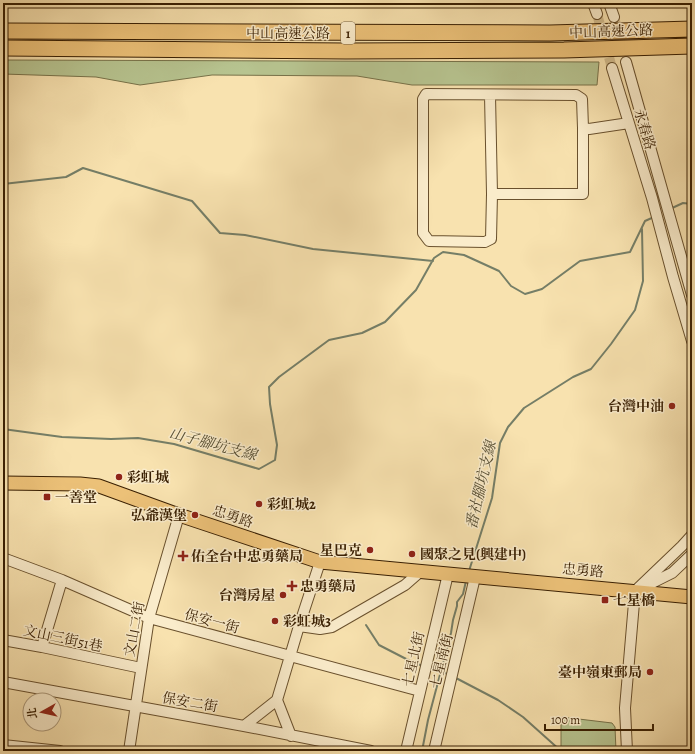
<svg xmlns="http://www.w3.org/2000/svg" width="695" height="754" font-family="Alegreya,'Noto Serif TC',serif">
<rect width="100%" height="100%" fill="#f8e2af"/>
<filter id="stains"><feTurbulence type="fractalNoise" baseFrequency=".005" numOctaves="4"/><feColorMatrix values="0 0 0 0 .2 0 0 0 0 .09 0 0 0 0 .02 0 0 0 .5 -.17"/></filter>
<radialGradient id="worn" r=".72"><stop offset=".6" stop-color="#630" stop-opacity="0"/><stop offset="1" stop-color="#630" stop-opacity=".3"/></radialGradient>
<path fill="#b7c490" stroke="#787249" d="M3,60L599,62L597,85H412L357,76L212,75L140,85L96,77L3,74Z
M562,717L612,723L615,727L616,751H561V720Z"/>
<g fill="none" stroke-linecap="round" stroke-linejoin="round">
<path stroke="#757e67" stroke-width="2" d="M3,184L66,177L83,168L192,201L220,233L245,235L313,249L433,261
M670,209L683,203L692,204
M3,429L62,437L111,439L138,438L174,444L259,469L275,460L277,445L270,404L269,387L279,377L329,340L362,333L385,322L416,290L434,258L443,252L464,255L499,271L511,286L525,294L542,289L580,261L630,252L645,221L654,217
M469,571L492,498L500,443L508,427L524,408L573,377L591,369L611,344L635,310L643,281L642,229
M366,625L379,645L414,663L424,666
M430,668L448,674
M454,677L498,700L523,717L561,751
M422,751L428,720L451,633L453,620L457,606V602L463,594L466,581"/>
<path stroke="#d2bb8c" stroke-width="10" stroke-dasharray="10 5" stroke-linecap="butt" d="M597,14L612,68
M614,17L626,62"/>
<g stroke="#69502d" stroke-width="12">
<path id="minor" d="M593,3L597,14
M609,3L614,17
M626,62L692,295
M612,68L652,198L673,277L692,341
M490,95L492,194
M583,128L582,99L576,95L426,94L423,99V233L429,241L485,242L491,239L492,194H583V128L589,129L629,123
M3,558L62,580L149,618L420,691
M644,587L672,573L692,554
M299,626L320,629L332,627L405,585L421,571
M3,640L42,647L141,668
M42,647L62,580
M3,682L244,726L371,751
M277,700L299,626L320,562
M277,700L291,736
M244,726L277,700
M3,745L60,751
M129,751L149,618L179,515
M406,751L448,574
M434,751L475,577
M627,751L625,708L635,591L682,546L692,535"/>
</g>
<g stroke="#391f02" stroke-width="15">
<path id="major" d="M3,483L80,484L99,486L179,515L320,562L692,597"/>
</g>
<g stroke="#391f02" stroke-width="17">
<path id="highway" d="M3,31L550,33L692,29
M3,48L346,51L564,50L692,46"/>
</g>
<use href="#minor" stroke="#faeccb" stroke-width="10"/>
<use href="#major" stroke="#ecc178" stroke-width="13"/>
<use href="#highway" stroke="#ecc178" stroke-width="15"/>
</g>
<g fill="#8f2418" stroke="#faeccb" stroke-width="1.5">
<circle cx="672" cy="406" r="4"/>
<circle cx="119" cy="477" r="4"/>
<rect x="43" y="493" width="8" height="8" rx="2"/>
<circle cx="259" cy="504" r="4"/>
<circle cx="195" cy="515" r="4"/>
<circle cx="370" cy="550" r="4"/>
<circle cx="412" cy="554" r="4"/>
<path d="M181 550h4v4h4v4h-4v4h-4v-4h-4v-4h4z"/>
<path d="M290 580h4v4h4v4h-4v4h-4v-4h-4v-4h4z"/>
<circle cx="283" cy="595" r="4"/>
<rect x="601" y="596" width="8" height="8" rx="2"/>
<circle cx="275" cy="621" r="4"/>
<circle cx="650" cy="672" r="4"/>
</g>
<g text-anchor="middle" stroke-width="3" stroke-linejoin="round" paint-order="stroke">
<rect fill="#faeccb" stroke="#735c3e" stroke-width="1" x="341" y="22" width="14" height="22" rx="3"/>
<g font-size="13" font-weight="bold" fill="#391f02">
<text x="348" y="38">1</text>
</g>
<g font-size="14" fill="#391f02" stroke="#faeccb">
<text transform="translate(611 31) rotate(-2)" y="5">中山高速公路</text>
<text x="288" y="38">中山高速公路</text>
<text transform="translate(645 129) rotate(73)" y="5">永春路</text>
<text transform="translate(233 516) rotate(19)" y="5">忠勇路</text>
<text transform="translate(583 570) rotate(5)" y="5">忠勇路</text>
<text transform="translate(212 621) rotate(15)" y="5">保安一街</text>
<text transform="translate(134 629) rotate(-79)" y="5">文山二街</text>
<text transform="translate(63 638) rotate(12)" y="5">文山三街51巷</text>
<text transform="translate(413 659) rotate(-77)" y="5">七星北街</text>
<text transform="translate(441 661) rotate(-76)" y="5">七星南街</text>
<text transform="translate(190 702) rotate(10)" y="5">保安二街</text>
</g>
<g font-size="14" font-weight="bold" fill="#391f02" stroke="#faeccb" text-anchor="start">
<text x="664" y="411" text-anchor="end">台灣中油</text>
<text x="127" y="482">彩虹城</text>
<text x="55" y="502">一善堂</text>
<text x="267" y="509">彩虹城2</text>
<text x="187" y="520" text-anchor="end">弘爺漢堡</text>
<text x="362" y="555" text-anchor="end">星巴克</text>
<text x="420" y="559">國聚之見(興建中)</text>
<text x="191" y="561">佑全台中忠勇藥局</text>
<text x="300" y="591">忠勇藥局</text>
<text x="275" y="600" text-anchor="end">台灣房屋</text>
<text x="613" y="605">七星橋</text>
<text x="283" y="626">彩虹城3</text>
<text x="642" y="677" text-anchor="end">臺中嶺東郵局</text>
</g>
<g font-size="15" font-style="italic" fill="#574f34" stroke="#faeccb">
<text transform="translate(213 444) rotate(15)" y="5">山子腳坑支線</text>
<text transform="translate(481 485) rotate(-77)" y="5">番社腳坑支線</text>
</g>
</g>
<rect width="695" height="754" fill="none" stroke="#f8e2af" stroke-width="16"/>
<rect x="4" y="4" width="687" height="746" fill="none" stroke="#391f02" stroke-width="2"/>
<rect x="8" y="8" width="679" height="738" fill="none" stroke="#391f02"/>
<g transform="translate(42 712) rotate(262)"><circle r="19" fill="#faeccb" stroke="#ad9a7b"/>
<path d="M0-3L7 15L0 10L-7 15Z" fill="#8f2418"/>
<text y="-6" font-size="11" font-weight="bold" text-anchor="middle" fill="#391f02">北</text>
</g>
<path d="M545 724v6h108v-6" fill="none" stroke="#391f02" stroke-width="2"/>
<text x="551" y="724" font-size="12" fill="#391f02" stroke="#faeccb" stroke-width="3" paint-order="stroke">100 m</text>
<rect width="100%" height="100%" filter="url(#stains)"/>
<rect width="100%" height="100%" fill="url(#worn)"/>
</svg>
